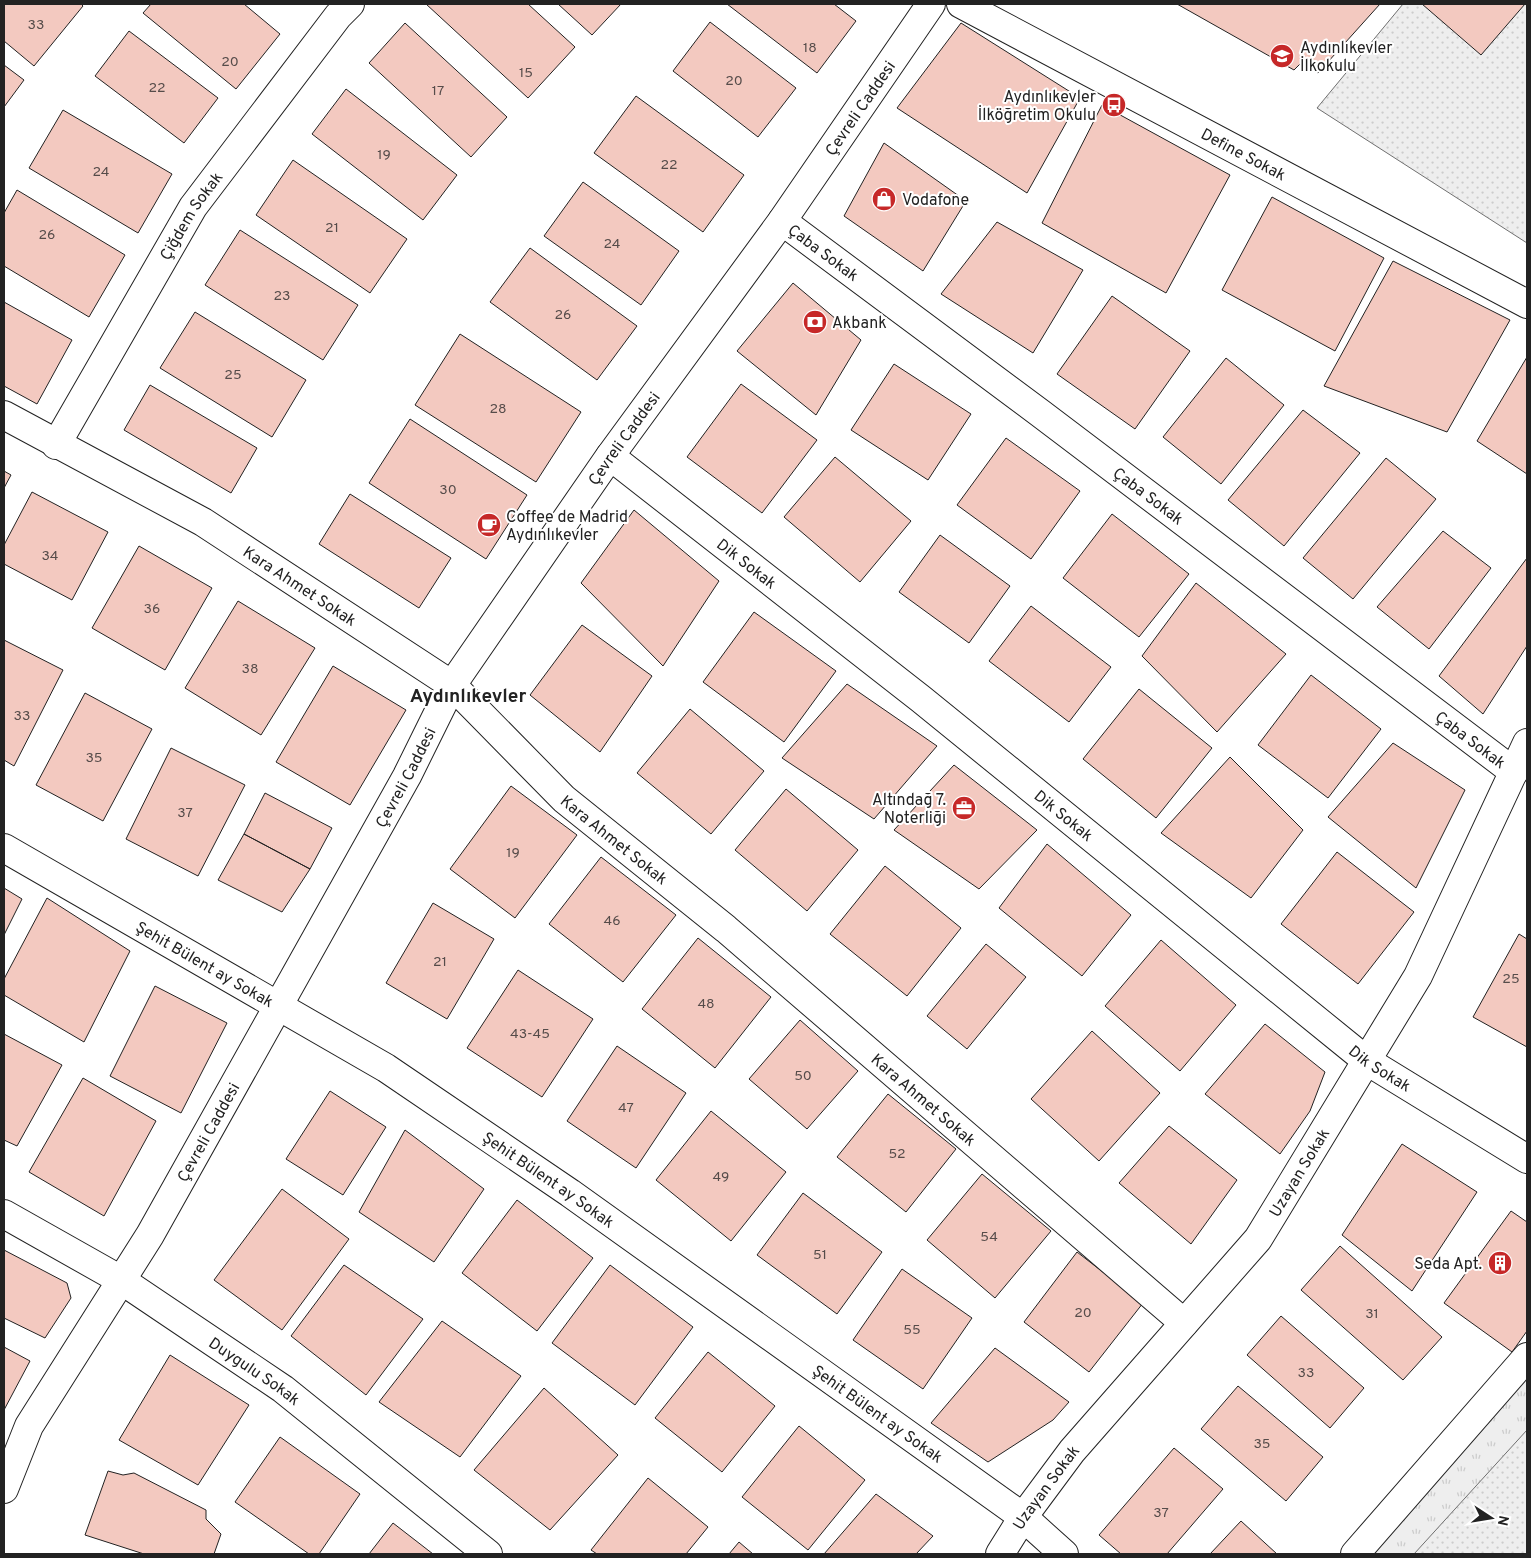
<svg xmlns="http://www.w3.org/2000/svg" width="1531" height="1558" font-family="Overpass,sans-serif">
<defs>
<pattern id="grass-tufts" width="24" height="20" patternUnits="userSpaceOnUse" patternTransform="scale(1.25)"><rect width="24" height="20" fill="#eee"/><path d="M3 7l-1-3M5 7V3M7 7l1-3M15 17l-1-3M17 17v-4M19 17l1-3" fill="none" stroke="#ccc"/></pattern>
<pattern id="park-dots" width="8" height="8" patternUnits="userSpaceOnUse" patternTransform="scale(1.25)"><rect width="8" height="8" fill="#eee"/><path d="M2 2h.1M6 6h.1" fill="none" stroke="#ccc" stroke-width="1.8" stroke-linecap="round"/></pattern>
</defs>
<rect width="100%" height="100%" fill="#fff"/>
<path fill="url(#grass-tufts)" stroke="#6f6f6f" d="M1527,1357V1554H1355Z"/>
<path fill="url(#park-dots)" stroke="#6f6f6f" d="M1403,4H1527V243L1317,108Z
M1527,1430V1554H1414Z"/>
<path fill="#f3c9c0" stroke="#222" d="M4,4H81L83,6L34,66L4,41Z
M151,4H244L280,34L236,89L143,13Z
M426,4H528L575,47L528,98Z
M558,4H621L592,35Z
M727,4H834L856,21L817,73Z
M1177,4H1380L1318,73L1303,61L1294,70Z
M1422,4H1525L1481,55Z
M710,22L796,88L758,137L673,71Z
M405,23L507,117L471,157L369,63Z
M961,23L1080,98L1027,193L897,108Z
M129,31L218,98L184,143L95,76Z
M4,65L24,80L4,107Z
M346,89L457,175L423,220L312,134Z
M636,96L744,175L703,232L594,153Z
M1102,105L1230,175L1166,293L1042,223Z
M63,110L172,174L138,233L29,168Z
M884,143L966,201L923,271L844,216Z
M293,160L407,239L370,293L256,215Z
M583,182L679,251L641,305L544,236Z
M17,190L125,255L89,317L4,266V213Z
M1272,197L1384,258L1335,351L1222,290Z
M997,222L1083,270L1033,353L941,294Z
M240,230L358,305L323,360L205,285Z
M530,248L637,326L597,380L490,302Z
M1393,261L1510,320L1447,432L1324,386Z
M793,283L861,340L816,415L737,351Z
M1112,296L1190,351L1135,429L1057,374Z
M4,302L72,340L37,404L4,386Z
M195,312L306,380L272,437L160,368Z
M460,334L581,412L536,482L415,405Z
M1527,357V474L1477,441Z
M1226,358L1284,405L1221,484L1163,437Z
M894,364L971,414L928,480L851,430Z
M741,384L817,440L762,513L687,457Z
M150,385L257,448L231,493L124,430Z
M1303,410L1360,453L1284,546L1228,500Z
M410,419L527,495L486,559L369,483Z
M1006,438L1080,491L1031,559L957,505Z
M835,457L911,521L860,582L784,517Z
M1386,458L1436,499L1353,599L1303,558Z
M4,471L11,475L4,488Z
M32,492L108,532L72,600L4,564V545Z
M350,494L451,558L419,608L319,544Z
M634,510L719,581L663,666L581,583Z
M1112,514L1189,574L1139,637L1063,578Z
M1443,531L1491,568L1429,649L1377,607Z
M940,535L1010,586L969,643L899,592Z
M139,546L212,588L165,670L92,628Z
M1527,558V646L1483,714L1439,676Z
M1196,583L1286,654L1217,732L1142,656Z
M238,601L315,648L261,735L185,688Z
M1031,606L1111,667L1069,722L989,661Z
M754,612L836,671L784,742L703,682Z
M582,625L652,676L600,752L530,695Z
M4,640L63,670L14,766L4,760Z
M333,666L406,710L350,805L276,762Z
M1311,675L1381,729L1328,798L1258,745Z
M847,684L937,746L874,819L782,758Z
M1139,689L1212,748L1156,818L1083,759Z
M85,693L152,729L103,821L36,785Z
M690,709L764,771L711,834L637,773Z
M1393,743L1465,790L1416,888L1328,817Z
M171,748L245,785L198,876L126,839Z
M1230,757L1303,830L1251,898L1161,833Z
M954,765L1037,830L979,889L894,830Z
M511,786L577,835L515,918L450,869Z
M786,789L858,850L807,911L735,850Z
M265,793L332,828L310,869L244,834Z
M244,834L310,869L282,912L218,880Z
M1047,844L1131,915L1082,976L999,908Z
M1337,852L1414,912L1358,984L1281,924Z
M601,857L676,915L623,982L549,924Z
M885,866L961,928L907,996L830,934Z
M4,888L22,899L4,935Z
M47,898L130,951L84,1042L4,995V979Z
M433,903L494,939L447,1019L386,983Z
M1519,934L1527,939V1047L1473,1017Z
M698,938L771,997L715,1068L642,1009Z
M1161,940L1236,1005L1180,1071L1105,1006Z
M986,944L1026,977L967,1049L927,1016Z
M518,970L593,1019L542,1097L467,1048Z
M155,986L227,1023L181,1113L110,1076Z
M800,1020L858,1071L807,1129L749,1079Z
M1265,1024L1325,1072L1310,1111L1280,1154L1205,1094Z
M1092,1031L1160,1093L1099,1161L1031,1099Z
M4,1034L62,1065L17,1146L4,1140Z
M617,1046L686,1093L636,1168L567,1121Z
M83,1078L156,1121L104,1216L29,1172Z
M330,1091L386,1127L343,1195L286,1159Z
M888,1094L956,1149L906,1212L837,1157Z
M711,1111L786,1172L731,1241L656,1180Z
M1169,1126L1237,1180L1191,1244L1119,1183Z
M405,1130L484,1189L434,1262L359,1212Z
M1402,1144L1477,1192L1412,1291L1342,1235Z
M982,1174L1051,1231L995,1298L927,1240Z
M282,1189L349,1239L282,1330L214,1280Z
M803,1193L882,1252L837,1314L757,1255Z
M517,1200L593,1258L537,1331L462,1273Z
M1511,1211L1527,1222V1331L1512,1352L1444,1303Z
M1340,1246L1442,1337L1403,1380L1301,1290Z
M4,1250L67,1283L71,1298L45,1338L4,1318Z
M1077,1252L1143,1303L1089,1372L1024,1322Z
M344,1265L423,1319L366,1395L291,1336Z
M610,1265L693,1327L635,1405L552,1343Z
M902,1269L972,1318L923,1389L853,1340Z
M1281,1316L1364,1388L1330,1428L1247,1355Z
M442,1321L521,1376L460,1457L379,1402Z
M4,1347L30,1361L4,1410Z
M995,1348L1069,1402L1053,1420L988,1462L931,1423Z
M708,1352L775,1406L722,1472L655,1418Z
M170,1355L249,1405L198,1485L119,1440Z
M1238,1386L1323,1457L1286,1501L1201,1429Z
M544,1388L618,1455L550,1530L474,1470Z
M799,1426L865,1480L808,1550L742,1497Z
M280,1437L360,1494L319,1554H309L235,1502Z
M1174,1448L1223,1489L1167,1554H1121L1099,1535Z
M108,1471L123,1475L134,1473L206,1510V1519L221,1534L214,1554H144L85,1535Z
M648,1478L708,1527L686,1554H597L591,1550Z
M876,1494L933,1536L916,1554H824Z
M1241,1521L1277,1554H1210Z
M393,1523L433,1554H369Z
M739,1542L753,1554H729Z"/>
<g fill="none" stroke-linecap="round" stroke-linejoin="round">
<g stroke="#222" stroke-width="30">
<g id="minor">
<path id="s1" d="M961,4L1527,304"/>
<path id="s2" d="M782,221L1040,413L1514,772"/>
<path id="s3" d="M4,415L203,522L452,685L564,799L726,929L1184,1323"/>
<path id="s4" d="M56,445L193,207L338,16L350,4"/>
<path id="s5" d="M610,456L921,699L1367,1061L1527,1159"/>
<path id="s6" d="M4,848L386,1068L570,1193L1023,1517L1064,1554"/>
<path id="s7" d="M4,1214L121,1280L283,1389L488,1554"/>
<path id="s8" d="M1000,1554L1023,1517L1072,1451L1258,1239L1418,976L1527,743"/>
</g>
</g>
<g stroke="#222" stroke-width="30">
<path id="tertiary" d="M1355,1554L1527,1357"/>
</g>
<g stroke="#222" stroke-width="30">
<g id="secondary">
<path id="s9" d="M4,1489L29,1426L150,1235L407,776L452,685L610,456L782,221L931,4"/>
</g>
</g>
<use href="#minor" stroke="#fff" stroke-width="28"/>
<use href="#tertiary" stroke="#fff" stroke-width="28"/>
<use href="#secondary" stroke="#fff" stroke-width="28"/>
</g>
<defs>
<g id="school-disc" transform="scale(1.25)"><circle r="9.5" fill="#c62828" stroke="#fff"/><path d="M0-5L7-2L0 1L-7-2ZM-4 1L0 2.5L4 1V4Q0 6-4 4Z" fill="#fff"/></g>
<g id="bus-disc" transform="scale(1.25)"><circle r="9.5" fill="#c62828" stroke="#fff"/><path d="M-5-6H5V4H4V6H2V4H-2V6H-4V4H-5ZM-3.5-4V0h7V-4ZM-3.5 1.2v1.5H-2V1.2ZM2 1.2v1.5H3.5V1.2Z" fill="#fff"/></g>
<g id="shop-disc" transform="scale(1.25)"><circle r="9.5" fill="#c62828" stroke="#fff"/><path d="M-5-2.5h2.3a2.7 3.5 0 0 1 5.4 0H5L5.5 6h-11ZM-1.5-2.5h3a1.5 2.3 0 0 0-3 0Z" fill="#fff"/></g>
<g id="bank-disc" transform="scale(1.25)"><circle r="9.5" fill="#c62828" stroke="#fff"/><path d="M-6-4H6V4H-6ZM0-2.3a2.3 2.3 0 1 0 0 4.6a2.3 2.3 0 1 0 0-4.6Z" fill="#fff"/></g>
<g id="cafe-disc" transform="scale(1.25)"><circle r="9.5" fill="#c62828" stroke="#fff"/><path d="M-5.5-4.5H6V0H3Q3 3.5 0 3.5H-2.5Q-5.5 3.5-5.5 0ZM3-3.2v2h1.7v-2ZM-6 4.5H4V6H-6Z" fill="#fff"/></g>
<g id="office-disc" transform="scale(1.25)"><circle r="9.5" fill="#c62828" stroke="#fff"/><path d="M-6-3h4V-5.5h4V-3h4V5H-6ZM-1-4.5V-3h2v-1.5ZM-6 0V1H6V0Z" fill="#fff"/></g>
<g id="building-disc" transform="scale(1.25)"><circle r="9.5" fill="#c62828" stroke="#fff"/><path d="M-4-6H4V6H1V3H-1V6H-4ZM-2.5-4.3h1.7v1.8h-1.7ZM.8-4.3h1.7v1.8H.8ZM-2.5-1h1.7V.8h-1.7ZM.8-1h1.7V.8H.8Z" fill="#fff"/></g>
</defs>
<g fill-rule="evenodd">
<use href="#school-disc" x="1282" y="56"/>
<use href="#bus-disc" x="1114" y="105"/>
<use href="#shop-disc" x="884" y="199"/>
<use href="#bank-disc" x="815" y="322"/>
<use href="#cafe-disc" x="489" y="525"/>
<use href="#office-disc" x="964" y="808"/>
<use href="#building-disc" x="1500" y="1263"/>
</g>
<g text-anchor="middle" stroke-width="4" stroke-linejoin="round" paint-order="stroke">
<g font-size="14" fill="#564c4a">
<text x="36" y="29">33</text>
<text x="810" y="52">18</text>
<text x="230" y="66">20</text>
<text x="526" y="77">15</text>
<text x="734" y="85">20</text>
<text x="157" y="92">22</text>
<text x="438" y="95">17</text>
<text x="384" y="159">19</text>
<text x="669" y="169">22</text>
<text x="101" y="176">24</text>
<text x="332" y="232">21</text>
<text x="47" y="239">26</text>
<text x="612" y="248">24</text>
<text x="282" y="300">23</text>
<text x="563" y="319">26</text>
<text x="233" y="379">25</text>
<text x="498" y="413">28</text>
<text x="448" y="494">30</text>
<text x="50" y="560">34</text>
<text x="152" y="613">36</text>
<text x="250" y="673">38</text>
<text x="22" y="720">33</text>
<text x="94" y="762">35</text>
<text x="185" y="817">37</text>
<text x="513" y="857">19</text>
<text x="612" y="925">46</text>
<text x="440" y="966">21</text>
<text x="1511" y="983">25</text>
<text x="706" y="1008">48</text>
<text x="530" y="1038">43-45</text>
<text x="803" y="1080">50</text>
<text x="626" y="1112">47</text>
<text x="897" y="1158">52</text>
<text x="721" y="1181">49</text>
<text x="989" y="1241">54</text>
<text x="820" y="1259">51</text>
<text x="1083" y="1317">20</text>
<text x="1372" y="1318">31</text>
<text x="912" y="1334">55</text>
<text x="1306" y="1377">33</text>
<text x="1262" y="1448">35</text>
<text x="1161" y="1517">37</text>
</g>
<g font-size="16" fill="#222" stroke="#fff" text-anchor="start">
<text x="1300" y="53">Aydınlıkevler<tspan x="1300" dy="18">İlkokulu</tspan></text>
<text x="1096" y="102" text-anchor="end">Aydınlıkevler<tspan x="1096" dy="18">İlköğretim Okulu</tspan></text>
<text x="902" y="205">Vodafone</text>
<text x="832" y="328">Akbank</text>
<text x="506" y="522">Coffee de Madrid<tspan x="506" dy="18">Aydınlıkevler</tspan></text>
<text x="946" y="805" text-anchor="end">Altındağ 7.<tspan x="946" dy="18">Noterliği</tspan></text>
<text x="1482" y="1269" text-anchor="end">Seda Apt.</text>
</g>
<g font-size="16" fill="#222" stroke="#fff">
<text dy="6" stroke="none"><textPath href="#s9" startOffset="1628">Çevreli Caddesi</textPath></text>
<text dy="6" stroke="none"><textPath href="#s1" startOffset="320">Define Sokak</textPath></text>
<text dy="6" stroke="none"><textPath href="#s4" startOffset="266">Çiğdem Sokak</textPath></text>
<text dy="6" stroke="none"><textPath href="#s2" startOffset="52">Çaba Sokak</textPath></text>
<text dy="6" stroke="none"><textPath href="#s9" startOffset="1222">Çevreli Caddesi</textPath></text>
<text dy="6" stroke="none"><textPath href="#s2" startOffset="458">Çaba Sokak</textPath></text>
<text dy="6" stroke="none"><textPath href="#s5" startOffset="174">Dik Sokak</textPath></text>
<text dy="6" stroke="none"><textPath href="#s3" startOffset="342">Kara Ahmet Sokak</textPath></text>
<text dy="6" stroke="none"><textPath href="#s2" startOffset="862">Çaba Sokak</textPath></text>
<text dy="6" stroke="none"><textPath href="#s9" startOffset="818">Çevreli Caddesi</textPath></text>
<text dy="6" stroke="none"><textPath href="#s5" startOffset="579">Dik Sokak</textPath></text>
<text dy="6" stroke="none"><textPath href="#s3" startOffset="748">Kara Ahmet Sokak</textPath></text>
<text dy="6" stroke="none"><textPath href="#s6" startOffset="232">Şehit Bülent ay Sokak</textPath></text>
<text dy="6" stroke="none"><textPath href="#s5" startOffset="984">Dik Sokak</textPath></text>
<text dy="6" stroke="none"><textPath href="#s3" startOffset="1152">Kara Ahmet Sokak</textPath></text>
<text dy="6" stroke="none"><textPath href="#s9" startOffset="412">Çevreli Caddesi</textPath></text>
<text dy="6" stroke="none"><textPath href="#s8" startOffset="486">Uzayan Sokak</textPath></text>
<text dy="6" stroke="none"><textPath href="#s6" startOffset="638">Şehit Bülent ay Sokak</textPath></text>
<text dy="6" stroke="none"><textPath href="#s7" startOffset="296">Duygulu Sokak</textPath></text>
<text dy="6" stroke="none"><textPath href="#s6" startOffset="1042">Şehit Bülent ay Sokak</textPath></text>
<text dy="6" stroke="none"><textPath href="#s8" startOffset="81">Uzayan Sokak</textPath></text>
</g>
<g font-size="19" font-weight="bold" fill="#222" stroke="#fff">
<text x="468" y="702">Aydınlıkevler</text>
</g>
</g>
<rect width="1531" height="1558" fill="none" stroke="#222222" stroke-width="10"/>
<g transform="translate(1491 1518) rotate(102)" stroke="#ffffff" stroke-width="4" paint-order="stroke">
<path d="M0-4L9 19L0 12L-9 19Z" fill="#222222"/>
<text y="-8" font-size="14" font-weight="bold" text-anchor="middle" fill="#222222">N</text>
</g>
</svg>
